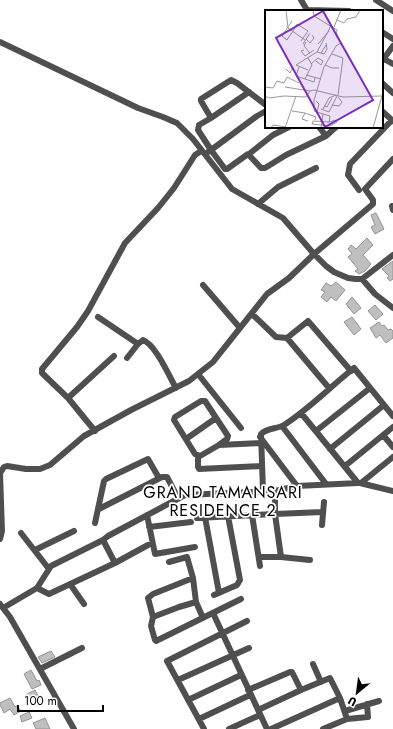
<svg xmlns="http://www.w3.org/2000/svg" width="393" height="729" font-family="Jost,sans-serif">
<rect width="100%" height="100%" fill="#fff"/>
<path fill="#bfbfbf" stroke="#939393" d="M376,213L384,229L375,234L371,227L375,225L371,215Z
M367,238L373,245L363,255L371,264L365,271L359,274L355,271L358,269L348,257L352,254L348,249L351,245L356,249Z
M393,261V279L390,281L387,278L389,276L382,269Z
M336,282L345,290L336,301L331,297L327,302L321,297L325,292L321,290L326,283L331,286Z
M352,297L361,308L354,314L346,304Z
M375,305L383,314L376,320L368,311Z
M352,317L361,329L354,335L344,322Z
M379,322L382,326L384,325L388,330L391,329L393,331V338L386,343L380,335L376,338L370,328Z
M51,651L55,657L42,663L38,657Z
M31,670L37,681L39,680L41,685L32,689L24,674Z
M35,690L38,696L29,700L27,694Z
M10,698L15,707L17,706L21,711L14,715L10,709L4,713L0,705V703Z
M29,712L32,718L22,722L20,716Z
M45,718L50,729H36L33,723Z"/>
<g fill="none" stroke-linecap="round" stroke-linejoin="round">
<path stroke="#4f4f4f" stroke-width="6" d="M301,0L307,10L349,11
M376,0L393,11
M382,32L393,39
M0,42L138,108L163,117L177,123L193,139L232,189L283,218L314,254L326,266L334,272L348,278L356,279H362L393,255
M384,59L393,64
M382,61L393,46
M382,83L393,93
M266,105L237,83L231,80L201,99V101L211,118L199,125L198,130L211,150L257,116L266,111
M382,111L393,121
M211,118L249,92
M319,127L326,136
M208,152L211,150L225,169H227L248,154L261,168H265L286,155L326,136L336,127
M249,154L273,135L289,127
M359,190L348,175L350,164L392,120
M258,204L278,187L316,168
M392,206L393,210
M362,279L375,294L393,308
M203,285L240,328
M252,314L276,337L287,338L329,388
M98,317L138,344L143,340C156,345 169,376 176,388
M287,338L308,321L351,371
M127,358L138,344
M198,374L241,428
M68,398L114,356
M282,426L326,484
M95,431L68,398L42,373V369L77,327L88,311L125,243L158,208L174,188L195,155L201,151
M316,431L370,388
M383,435L393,447
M260,437L297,486
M186,439L216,418
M219,445L227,439L228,436L205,401H201L175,417L174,420L195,454L200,456L219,445L261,443
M330,449L384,405
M198,456V467L199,469L262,466
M345,466L393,427
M360,483L393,491
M361,483L393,457
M263,491L261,434C267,428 277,429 284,425C309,409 330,387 354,368L393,416
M275,491V514L323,512
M99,509L162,477H167L178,498
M147,515L155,554L195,547
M252,515L260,566
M205,517L219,593
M197,518L275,514L281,557H259
M95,523L104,481L106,479L148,459L159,478
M322,525L324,502
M149,527L191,522
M21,533L49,569
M0,539L2,531L0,473L4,467L7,466L26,469H40L50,465L84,436L131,410L189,381L213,362L267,294L289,278L314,254L373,204V200L365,189L393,159
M103,540L115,563
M35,550L74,531
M281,557L310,560
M169,562L187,557L193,578
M70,584L84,604
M37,588L49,594L115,563L148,545
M214,595L237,585L240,580L228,516
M196,602L179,607L153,617L151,626L155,640L156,641L241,599
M0,604L10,617L74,729
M3,608L37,588L51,566L103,540L108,536L185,495L275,491L297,486L358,483L301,413
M213,613L267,729
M153,617L148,598L153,594L193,578L196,602L203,618
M313,664L321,682
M40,669L82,648
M178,680L249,648
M248,690L290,672H292L301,690
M188,700L241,675
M258,710L301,690L330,678L340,698L347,719L323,729
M345,711L379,701
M199,719L250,695
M347,719L368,717L367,704
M204,729L167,661L247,621
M229,729L260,715
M271,729L340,698"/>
</g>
<g text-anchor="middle" stroke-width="3.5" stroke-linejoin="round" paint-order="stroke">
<g font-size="16" letter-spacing="1" fill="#000" stroke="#fff">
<text x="223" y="498">GRAND TAMANSARI<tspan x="223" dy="18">RESIDENCE 2</tspan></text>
</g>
</g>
<g transform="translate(265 10)">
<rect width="118" height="118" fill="#fff"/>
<path fill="none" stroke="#999" stroke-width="1" d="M21,0L23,18L40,30M48,0L49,6L72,20L71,25L76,33L71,36L59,57L49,90V101L58,104L56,118M72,10L79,13L82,9L91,7L95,0M27,11L17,26L22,30L28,21M69,17L76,0M28,21L32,14L43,21L36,31M41,29L45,33L49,28L47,25M41,32L39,36L45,43M38,34L45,23M53,34L64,21M39,40L36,41L40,46L49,40M52,42L56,43L61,35M56,43L59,44L62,39L61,33M67,44L78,48L73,85M46,54L53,48L58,51L56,55L51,51M60,55L67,58H74M34,57L31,66L40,69L47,55L43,48M21,59L25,63L28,57M43,60L31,55L52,42L66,16M41,65L56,69M40,69L49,72L50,68M0,77L8,78L12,71L19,73L22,67L34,73M20,77L45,81M0,86L4,88L19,86L41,87L45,81L49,80L78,87L117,86M51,91L54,94L52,102M67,95L74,96L77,92L73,87M59,96L62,97L67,88M56,99L64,102L72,86M58,99L64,88L71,85M27,101L40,103L37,109L43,111M40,103L51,107L50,110M58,104L65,106L64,112M70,110L72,112L65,116L47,114L48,111L65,112ZM6,118L8,115L21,117M20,118L31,86M108,118L118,82"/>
<path fill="#7b2cbf" fill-opacity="0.15" stroke="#7b2cbf" stroke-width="2" d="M58,1L108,90L60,117L11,28Z"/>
<rect width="118" height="118" fill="none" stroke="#000" stroke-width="2"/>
</g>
<g transform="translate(357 693) rotate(209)" stroke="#ffffff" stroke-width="3" paint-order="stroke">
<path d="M0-3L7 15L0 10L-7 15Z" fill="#000000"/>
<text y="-6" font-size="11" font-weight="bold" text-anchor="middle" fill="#000000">U</text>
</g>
<path d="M18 705v6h85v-6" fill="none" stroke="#000000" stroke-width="2"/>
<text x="24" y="705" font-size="12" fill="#000000" stroke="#ffffff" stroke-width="3" paint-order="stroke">100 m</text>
</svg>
